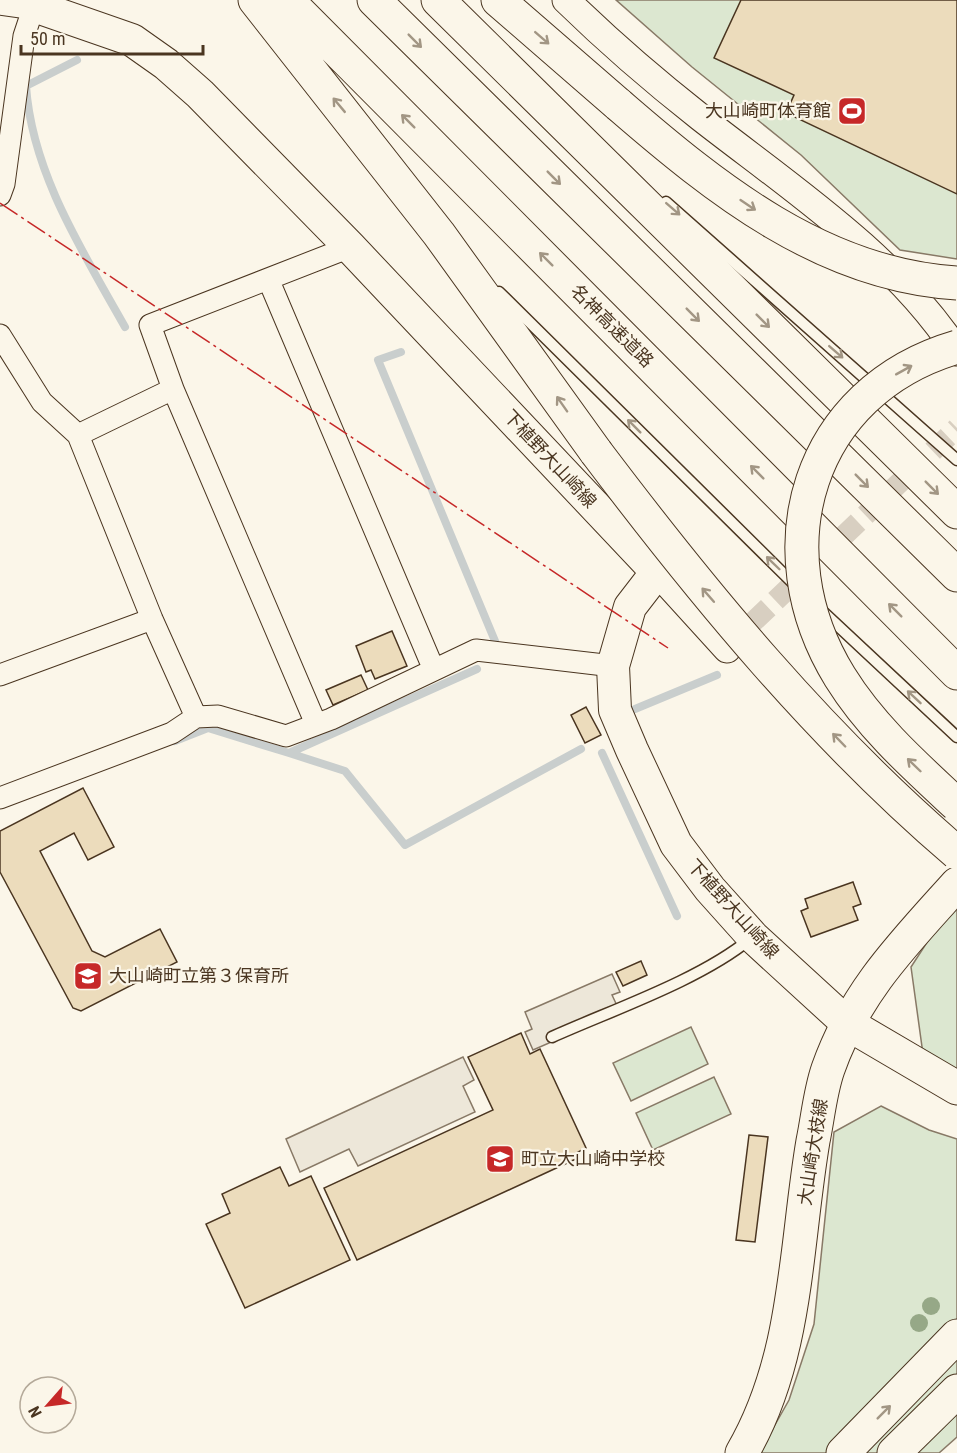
<svg xmlns="http://www.w3.org/2000/svg" width="957" height="1453" font-family="'Roboto Condensed','Noto Sans JP',sans-serif">
<rect width="100%" height="100%" fill="#fbf6e9"/>
<path fill="#dce7d0" stroke="#887966" stroke-width="1.5" d="M616,0H957V259L900,250L801,155L692,67Z
M957,896V1074L923,1054L911,967Z
M691,1027L708,1064L631,1101L613,1063Z
M714,1077L731,1114L653,1150L636,1113Z
M881,1106L929,1130L957,1139V1437L939,1453H759L789,1400L814,1324L834,1132Z"/>
<path fill="#ede7d9" stroke="#887966" stroke-width="1.5" d="M612,974L620,992L612,995L620,1012L533,1050L525,1032L532,1029L525,1012Z
M463,1057L474,1080L463,1086L475,1112L358,1166L349,1149L300,1172L286,1139Z"/>
<g fill="none" stroke-linecap="round" stroke-linejoin="round">
<path stroke="#c9cecd" stroke-width="8" d="M77,60L26,86C32,173 83,252 125,327
M401,352L378,360L495,641
M635,709L717,675
M175,741L208,728L289,753L477,669
M289,753L345,771L405,845L581,749
M602,753L677,916"/>
</g>
<path fill="#ecdcbc" stroke="#4a3520" stroke-width="1.5" d="M741,0H957V194L786,113L794,95L714,58Z
M392,631L407,666L375,679L371,670L366,672L356,646Z
M361,675L368,690L333,705L326,690Z
M586,707L601,735L585,743L571,715Z
M83,788L114,847L88,860L74,833L40,851L92,951L105,957L160,929L177,962L81,1011L73,1008L0,872V831Z
M853,882L861,904L853,907L858,920L811,937L801,911L808,908L805,899Z
M641,961L647,975L623,986L616,972Z
M521,1033L530,1054L540,1049L586,1148L576,1153L578,1158L357,1260L324,1188L493,1110L468,1057Z
M749,1135L768,1137L755,1242L736,1240Z
M280,1167L289,1186L311,1176L350,1260L245,1308L206,1224L230,1213L222,1194Z"/>
<g fill="none" stroke-linecap="round" stroke-linejoin="round">
<path stroke="#d8cfc1" stroke-width="21" stroke-dasharray="21 10" stroke-linecap="butt" d="M753,622L957,428"/>
<g stroke="#4a3520" stroke-width="13">
<path id="service" d="M666,202L957,460
M499,292L797,587
M821,610L957,737
M552,1037C612,1010 700,980 750,939"/>
</g>
<g stroke="#4a3520" stroke-width="23">
<path id="minor" d="M0,195L4,184L24,36L34,6
M269,281L434,670
M0,335L42,402L78,435
M173,389L316,724
M0,675L152,619
M196,717L152,619L78,435L173,389L150,325L350,247
M0,798L172,733L196,717L218,716L286,736L331,719L476,650L613,666"/>
</g>
<g stroke="#4a3520" stroke-width="29">
<path id="tertiary" d="M566,0C609,42 653,80 700,117C788,186 895,256 957,352
M0,1L34,6
M657,572L727,649"/>
</g>
<g stroke="#4a3520" stroke-width="34">
<path id="secondary" d="M36,0L34,6L132,40L166,64L200,94L350,247L657,572L630,607L613,666L615,710L632,750L676,844L710,889L753,937L848,1024"/>
</g>
<g stroke="#4a3520" stroke-width="35">
<path id="primary" d="M848,1024L957,1088
M742,1453C798,1357 795,1247 813,1141C818,1117 820,1092 828,1069C855,992 904,943 957,884"/>
</g>
<g stroke="#4a3520" stroke-width="35">
<path id="motorway" d="M255,0L439,234L596,452
M287,0L957,673
M374,0L957,575
M438,0L957,512
M498,0L619,105
M843,1453L957,1336
M894,1453L957,1391"/>
</g>
<use href="#service" stroke="#fbf6e9" stroke-width="10"/>
<use href="#minor" stroke="#fbf6e9" stroke-width="21"/>
<use href="#tertiary" stroke="#fbf6e9" stroke-width="27"/>
<use href="#secondary" stroke="#fbf6e9" stroke-width="32"/>
<use href="#primary" stroke="#fbf6e9" stroke-width="33"/>
<use href="#motorway" stroke="#fbf6e9" stroke-width="33"/>
<g stroke="#4a3520" stroke-width="35" stroke-linecap="butt">
<path id="motorway-bridge" d="M619,105C716,189 823,275 957,283
M957,347C807,391 761,549 840,677C871,727 915,766 957,805
M596,452C704,595 820,736 957,853"/>
</g>
<use href="#motorway-bridge" stroke="#fbf6e9" stroke-width="33"/>
<path stroke="#c62828" stroke-width="1.5" stroke-dasharray="21 4.5 3 4.5" stroke-linecap="butt" d="M0,203L668,648"/>
</g>
<g fill="#96a887">
<circle cx="931" cy="1306" r="9"/>
<circle cx="919" cy="1323" r="9"/>
</g>
<defs><path id="oneway-shaft" d="M-6 0H5M1.5-3L5.5 0L1.5 3" fill="none" stroke-width="1.6" stroke-linecap="round" stroke-linejoin="round" transform="scale(1.5)"/></defs>
<g stroke="#a29684">
<use href="#oneway-shaft" transform="translate(542 38) rotate(41)"/>
<use href="#oneway-shaft" transform="translate(415 41) rotate(45)"/>
<use href="#oneway-shaft" transform="translate(339 105) rotate(-130)"/>
<use href="#oneway-shaft" transform="translate(408 121) rotate(-135)"/>
<use href="#oneway-shaft" transform="translate(554 178) rotate(45)"/>
<use href="#oneway-shaft" transform="translate(748 205) rotate(34)"/>
<use href="#oneway-shaft" transform="translate(673 209) rotate(41)"/>
<use href="#oneway-shaft" transform="translate(546 259) rotate(-135)"/>
<use href="#oneway-shaft" transform="translate(693 315) rotate(45)"/>
<use href="#oneway-shaft" transform="translate(763 321) rotate(45)"/>
<use href="#oneway-shaft" transform="translate(836 352) rotate(41)"/>
<use href="#oneway-shaft" transform="translate(904 370) rotate(-29)"/>
<use href="#oneway-shaft" transform="translate(562 404) rotate(-125)"/>
<use href="#oneway-shaft" transform="translate(634 426) rotate(-135)"/>
<use href="#oneway-shaft" transform="translate(757 472) rotate(-135)"/>
<use href="#oneway-shaft" transform="translate(862 481) rotate(45)"/>
<use href="#oneway-shaft" transform="translate(932 488) rotate(45)"/>
<use href="#oneway-shaft" transform="translate(773 563) rotate(-136)"/>
<use href="#oneway-shaft" transform="translate(708 595) rotate(-131)"/>
<use href="#oneway-shaft" transform="translate(895 610) rotate(-135)"/>
<use href="#oneway-shaft" transform="translate(914 697) rotate(-137)"/>
<use href="#oneway-shaft" transform="translate(839 740) rotate(-134)"/>
<use href="#oneway-shaft" transform="translate(914 765) rotate(-136)"/>
<use href="#oneway-shaft" transform="translate(884 1412) rotate(-45)"/>
</g>
<defs>
<g id="stadium-square" transform="scale(1.5)"><rect x="-9" y="-9" width="18" height="18" rx="4" fill="#c62828" stroke="#fbf6e9"/><path d="M0-5a6.5 5 0 1 0 0 10a6.5 5 0 1 0 0-10ZM-3.5-1.8h7v3.6h-7Z" fill="#fff"/></g>
<g id="school-square" transform="scale(1.5)"><rect x="-9" y="-9" width="18" height="18" rx="4" fill="#c62828" stroke="#fbf6e9"/><path d="M0-5L7-2L0 1L-7-2ZM-4 1L0 2.5L4 1V4Q0 6-4 4Z" fill="#fff"/></g>
</defs>
<g fill-rule="evenodd">
<use href="#stadium-square" x="852" y="111"/>
<use href="#school-square" x="88" y="976"/>
<use href="#school-square" x="500" y="1159"/>
</g>
<g text-anchor="middle" stroke-width="4.5" stroke-linejoin="round" paint-order="stroke">
<g font-size="18" fill="#4a3520" stroke="#fbf6e9" text-anchor="start">
<text x="831" y="117" text-anchor="end">大山崎町体育館</text>
<text x="109" y="982">大山崎町立第３保育所</text>
<text x="521" y="1165">町立大山崎中学校</text>
</g>
<g font-size="18" fill="#4a3520" stroke="#fbf6e9">
<text transform="translate(612 326) rotate(45)" y="6">名神高速道路</text>
<text transform="translate(550 459) rotate(47)" y="6">下植野大山崎線</text>
<text transform="translate(733 909) rotate(48)" y="6">下植野大山崎線</text>
<text transform="translate(813 1152) rotate(-81)" y="6">大山崎大枝線</text>
</g>
</g>
<g transform="translate(48 1405) rotate(242)"><circle r="28" fill="#fbf6e9" stroke="#b4a999" stroke-width="1.5"/>
<path d="M0-4.5L10 22L0 15L-10 22Z" fill="#c62828"/>
<text y="-9" font-size="16" font-weight="bold" text-anchor="middle" fill="#4a3520">N</text>
</g>
<path d="M21 45v9h182v-9" fill="none" stroke="#4a3520" stroke-width="3"/>
<text x="30" y="45" font-size="18" fill="#4a3520" stroke="#fbf6e9" stroke-width="4.5" paint-order="stroke">50 m</text>
</svg>
